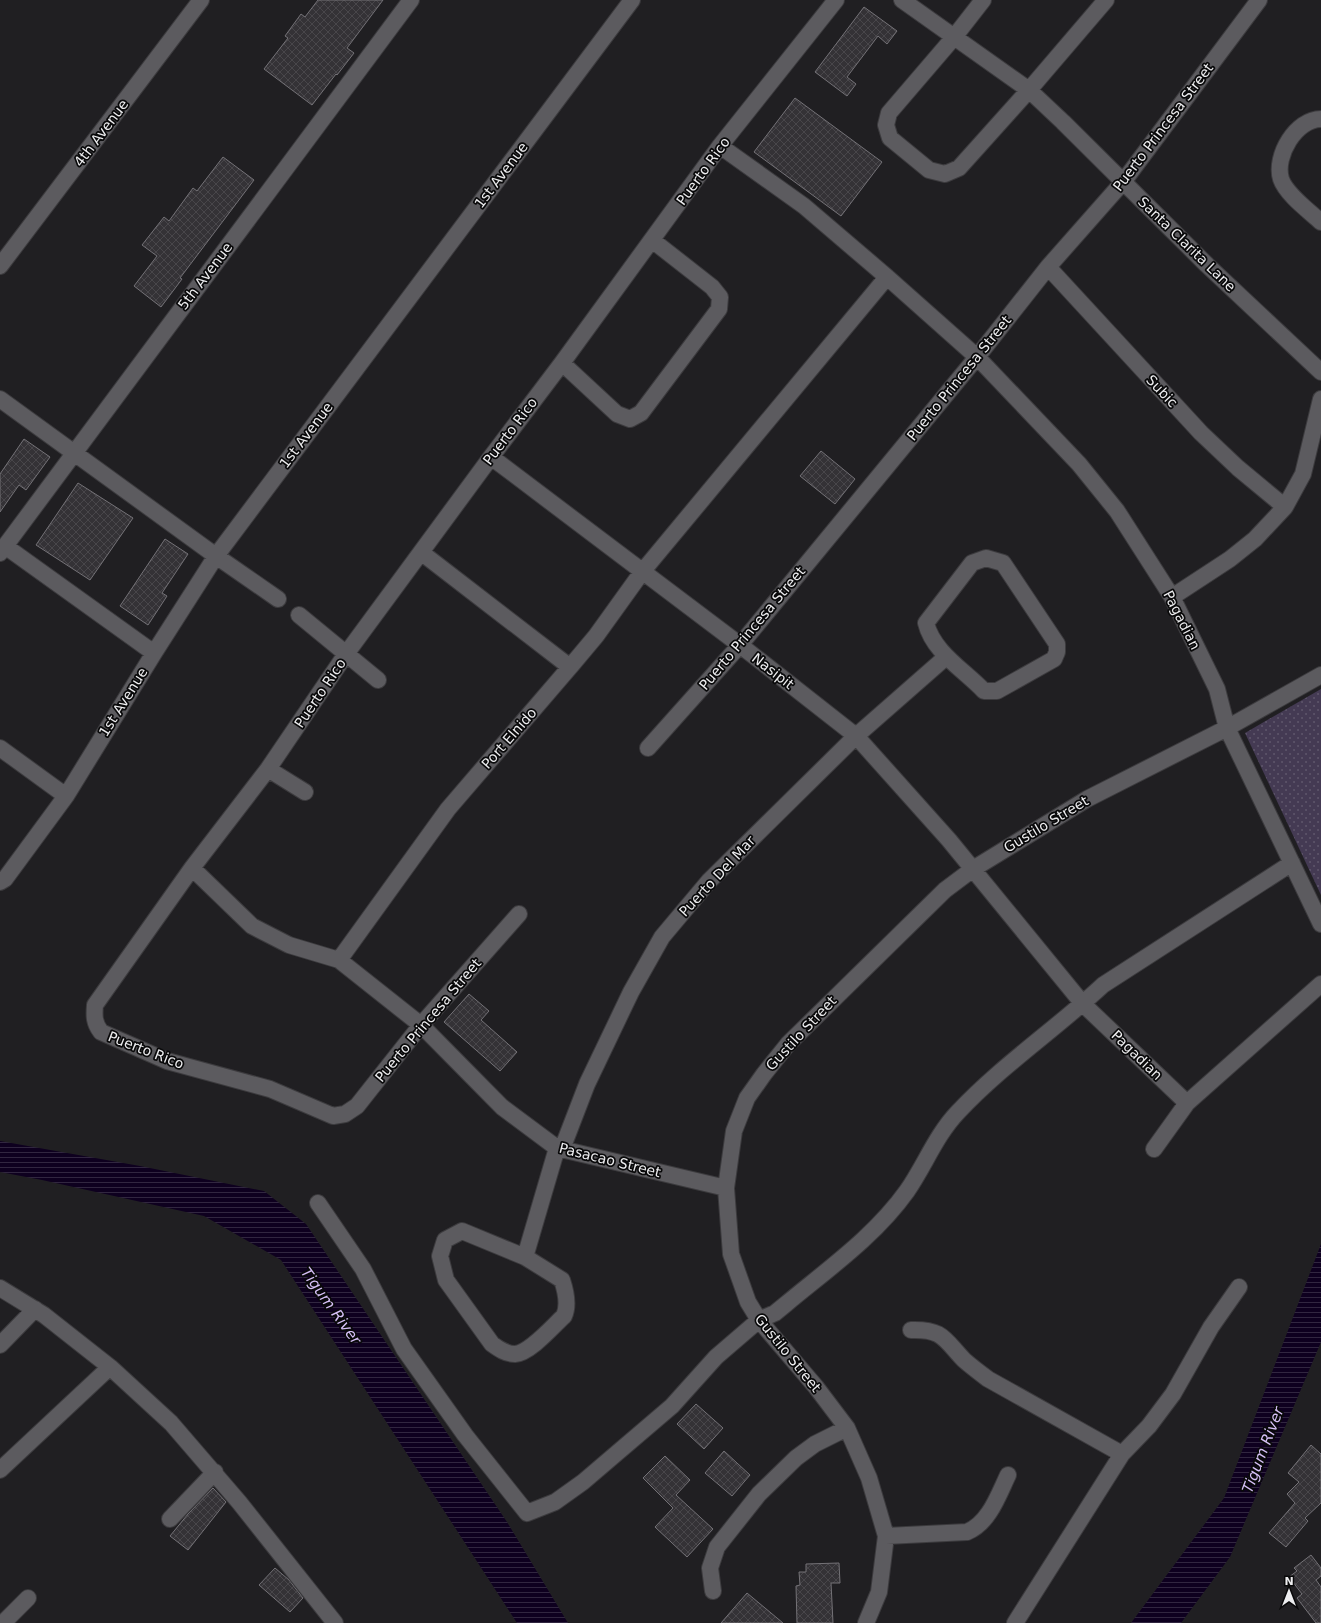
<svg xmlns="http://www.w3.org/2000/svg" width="1321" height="1623" font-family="'DejaVu Sans',sans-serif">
<defs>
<pattern id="grass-dots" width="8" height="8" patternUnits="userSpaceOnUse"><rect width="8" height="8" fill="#443a53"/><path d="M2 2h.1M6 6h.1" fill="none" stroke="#5f576c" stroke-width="1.8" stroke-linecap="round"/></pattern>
<pattern id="water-rules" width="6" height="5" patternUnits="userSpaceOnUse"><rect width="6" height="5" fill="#0e001f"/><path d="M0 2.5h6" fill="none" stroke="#312640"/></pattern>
<pattern id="building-cross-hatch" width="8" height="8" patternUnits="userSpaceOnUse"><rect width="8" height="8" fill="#343236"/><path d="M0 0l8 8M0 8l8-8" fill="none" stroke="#48464a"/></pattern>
</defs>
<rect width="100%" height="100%" fill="#201f22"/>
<path fill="url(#grass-dots)" d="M1321,689V895L1245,733Z"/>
<path fill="url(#water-rules)" d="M0,1141L140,1166L264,1191L306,1224L507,1522L568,1623H517L281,1260L204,1216L42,1180L0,1172Z
M1321,1244V1342L1230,1557L1181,1623H1131L1224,1498Z"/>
<path fill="url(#building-cross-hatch)" stroke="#747277" d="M318,0H383L347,48L354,53L337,75L336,74L312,105L264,69L288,38L285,36L301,14L305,17Z
M864,7L897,31L887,44L878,36L847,77L856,84L847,96L815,72Z
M795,98L882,162L841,216L754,152Z
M223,157L254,180L180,278L182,279L161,307L134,286L157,256L142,245L164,217L169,221L193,188L197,191Z
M24,439L50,457L26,490L19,485L0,512V474Z
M821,451L855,479L835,504L800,476Z
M78,483L133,518L90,580L36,545Z
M165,539L188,554L162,593L167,596L148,625L120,606Z
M469,994L489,1011L481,1020L517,1052L500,1071L444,1022Z
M696,1404L723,1428L704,1449L677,1424Z
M1311,1445L1321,1454V1503L1305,1518L1308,1521L1286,1547L1269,1533L1295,1503L1287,1494L1299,1482L1288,1473Z
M724,1451L750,1475L732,1496L705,1473Z
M665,1456L690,1480L676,1495L713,1529L687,1557L655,1527L673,1508L643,1478Z
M213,1488L226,1502L188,1550L170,1536L188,1514Z
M1311,1555L1321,1568V1576L1316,1580L1321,1587V1623H1316L1297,1598L1302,1594L1289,1577L1297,1571L1294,1568Z
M839,1563L840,1583H831L833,1623H797L796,1586L800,1585L799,1572H806V1564Z
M275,1568L289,1580L303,1598L290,1612L259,1585Z
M747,1593L783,1623H721Z"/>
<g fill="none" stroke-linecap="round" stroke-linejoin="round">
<g stroke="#3c3b3e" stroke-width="18">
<path id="minor" d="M902,0L1029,90L1063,122L1207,265L1321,372
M983,0L955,36L889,113L886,125L890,138L929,170L945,174L959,168L1029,90L1106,0
M1321,119C1296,119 1274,156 1281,179C1286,194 1309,211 1321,222
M720,146L804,206L887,277L977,357L1079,464L1117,511L1172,597L1217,689L1227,728L1321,924
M0,266L201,0
M1048,267L1201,433L1238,468L1285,507
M562,363L617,414L630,419L641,413L719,309L720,297L712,287L652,240
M0,399L216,556L278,599
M491,457L740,645L856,736L949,840L1083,1004L1187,1103L1321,984
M5,546L154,653
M0,553L411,0
M986,558L1003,563L1057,644V652L1054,659L997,691H984C964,670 933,652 926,623L972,563Z
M1172,597L1230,559L1255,539L1285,507L1303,474L1321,399
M299,615L378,680
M570,667L596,636L642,572L887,277
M0,748L66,796
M648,748L740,645L977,357L1048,267L1123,182L1259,0
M268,769L305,792
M192,868L252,926L289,945L339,960L421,1025L502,1107L557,1148L726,1188
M0,882L5,879L66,796L154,653L216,556L632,0
M519,914L421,1025L357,1106L345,1114L333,1116L270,1089L167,1061L101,1032C94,1023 94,1016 95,1005L192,868L268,769L346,654L491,457L562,363L720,146L836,0
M339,960L448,809L570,667L422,553
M562,1149L587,1084L631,992L662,937L709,881L856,736L946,657
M1154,1149L1187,1103
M318,1203L363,1269L404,1349L465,1435L527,1513L555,1502L583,1482L672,1406L716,1357L759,1320L775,1313L786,1304C828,1269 875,1236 907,1191C925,1165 936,1135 958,1112C1002,1065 1056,1029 1103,985L1292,863
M525,1257L462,1231L445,1240L440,1256L446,1280L492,1344C499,1349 506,1354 515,1354C530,1353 553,1326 564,1316C569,1305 566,1292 562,1280L525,1257L557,1148
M0,1288L44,1315L110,1367L171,1423L239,1502L335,1623
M911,1330C943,1329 944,1339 964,1360C972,1367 980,1373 988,1379L1122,1454
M0,1345L35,1309
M0,1470L110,1367
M170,1519L215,1472
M886,1536L967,1532C989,1523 998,1496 1008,1475
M713,1591L710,1568L717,1547L759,1494L796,1458L815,1444L847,1428
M3,1623L28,1598
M866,1623L879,1592L886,1536L869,1478L847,1428L816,1387L759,1320L748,1302L731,1254L726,1188L734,1131L747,1098L764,1074L788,1044L945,890L973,869L1087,799L1227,728L1321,675
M1015,1623L1122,1454L1149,1426L1173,1394L1211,1327L1239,1287"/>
</g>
<use href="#minor" stroke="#5c5b5f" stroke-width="16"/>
</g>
<g text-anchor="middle" stroke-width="3.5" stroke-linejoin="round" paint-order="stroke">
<g font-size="14" fill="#ededef" stroke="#09090a">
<text transform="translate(1163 127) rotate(-53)" y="5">Puerto Princesa Street</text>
<text transform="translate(101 133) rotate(-53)" y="5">4th Avenue</text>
<text transform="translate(703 171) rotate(-54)" y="5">Puerto Rico</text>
<text transform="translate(501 175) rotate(-53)" y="5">1st Avenue</text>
<text transform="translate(1187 244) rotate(44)" y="5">Santa Clarita Lane</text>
<text transform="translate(205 276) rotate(-53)" y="5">5th Avenue</text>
<text transform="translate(959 378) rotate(-51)" y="5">Puerto Princesa Street</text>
<text transform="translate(1162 391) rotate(47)" y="5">Subic</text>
<text transform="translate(510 431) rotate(-53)" y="5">Puerto Rico</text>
<text transform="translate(306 435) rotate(-53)" y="5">1st Avenue</text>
<text transform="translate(1182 620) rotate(63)" y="5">Pagadian</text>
<text transform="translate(752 628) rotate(-50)" y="5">Puerto Princesa Street</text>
<text transform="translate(773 671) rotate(38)" y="5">Nasipit</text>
<text transform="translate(320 693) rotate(-56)" y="5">Puerto Rico</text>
<text transform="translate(123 702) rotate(-58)" y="5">1st Avenue</text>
<text transform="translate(509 738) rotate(-49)" y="5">Port Elnido</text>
<text transform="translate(1046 824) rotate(-31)" y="5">Gustilo Street</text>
<text transform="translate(717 876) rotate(-47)" y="5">Puerto Del Mar</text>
<text transform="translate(428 1020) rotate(-50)" y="5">Puerto Princesa Street</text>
<text transform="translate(801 1033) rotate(-47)" y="5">Gustilo Street</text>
<text transform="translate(146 1050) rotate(21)" y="5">Puerto Rico</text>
<text transform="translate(1137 1055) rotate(44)" y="5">Pagadian</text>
<text transform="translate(610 1160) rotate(14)" y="5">Pasacao Street</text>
<text transform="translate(788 1353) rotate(51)" y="5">Gustilo Street</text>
</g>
<g font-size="15" font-style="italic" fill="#d6c0f7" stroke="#09090a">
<text transform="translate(331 1306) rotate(54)" y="5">Tigum River</text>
<text transform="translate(1263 1450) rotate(-69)" y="5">Tigum River</text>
</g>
</g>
<g transform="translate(1289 1591)" stroke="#09090a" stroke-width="3" paint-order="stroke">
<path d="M0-3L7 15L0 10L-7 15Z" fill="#ededef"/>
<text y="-6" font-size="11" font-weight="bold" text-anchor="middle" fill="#ededef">N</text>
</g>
</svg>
